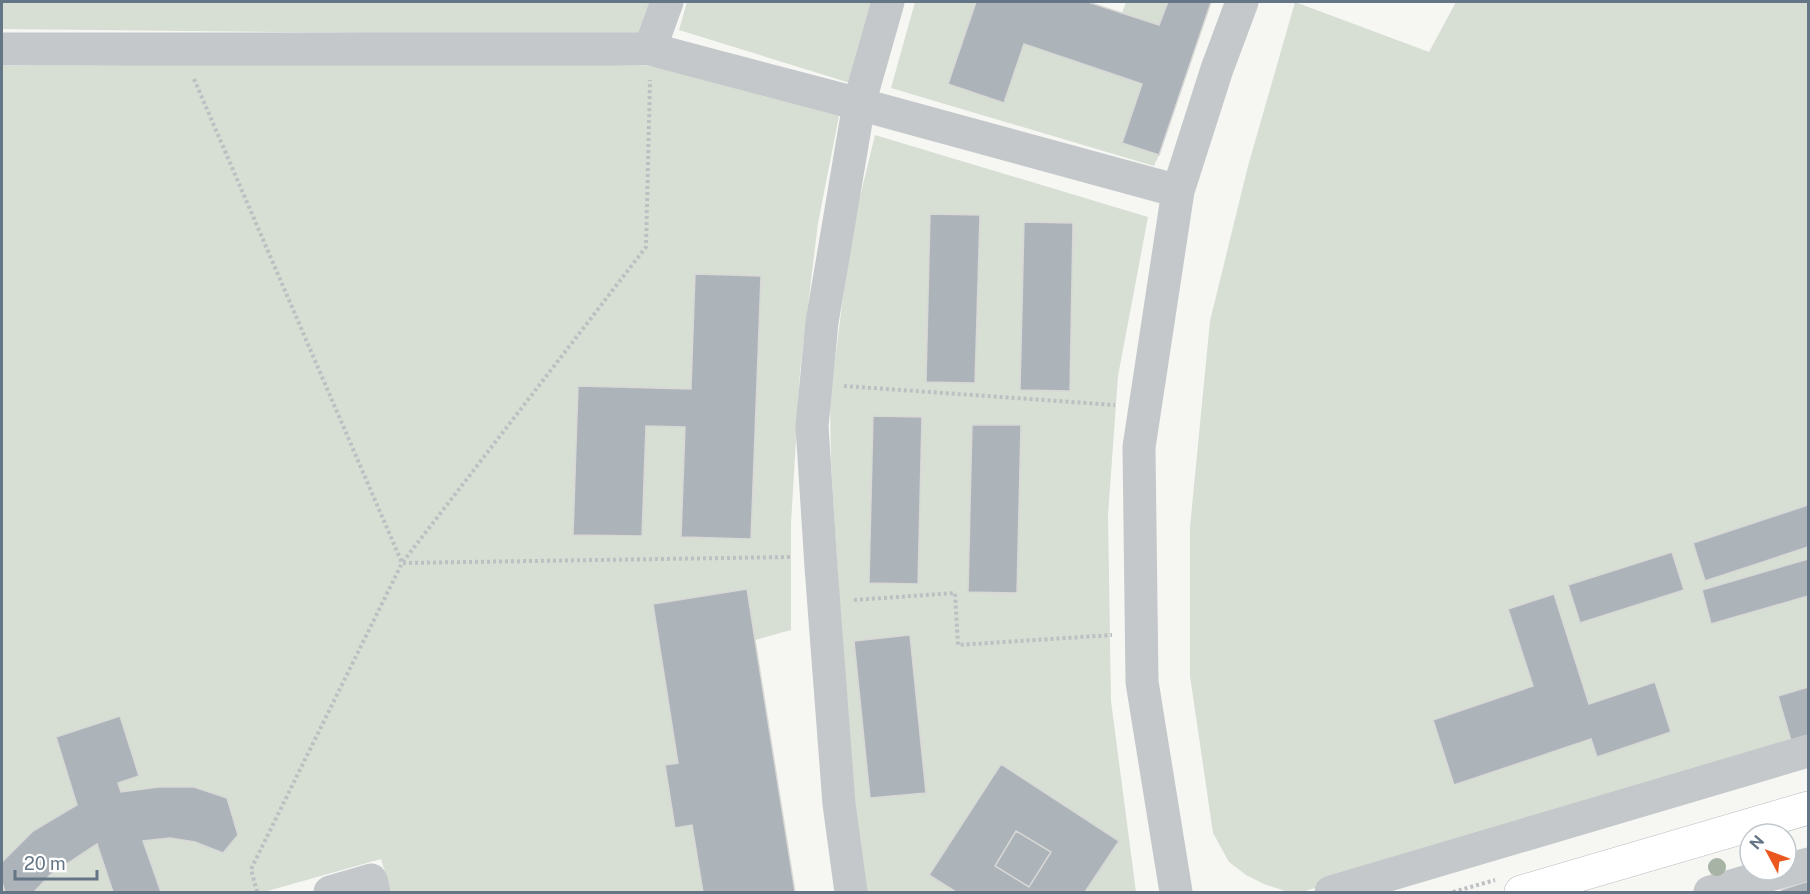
<svg xmlns="http://www.w3.org/2000/svg" width="1810" height="894" font-family="'Public Sans',sans-serif">
<rect width="100%" height="100%" fill="#f6f7f3"/>
<path fill="#d7ded4" d="M2,2H652L638,36L2,29Z
M687,2H875L850,83L679,30Z
M915,2H976L949,84L1004,102L1024,44L1142,84L1122,143L1159,155L1154,166L891,88Z
M1126,2H1168L1159,25L1122,13Z
M1295,2L1429,52L1456,2H1808V735L1302,892L1285,891L1264,884L1246,875L1229,862L1213,833L1190,676V527L1210,321L1248,166Z
M540,62L671,67L840,111L818,223L800,372L791,524V630L755,640L746,589L653,605L678,763L675,828L692,825L703,892H391L381,859L264,892H2V66Z
M875,135L1148,217L1118,376L1108,515L1111,701L1136,892H866L851,803L831,462L830,399L851,234Z"/>
<path fill="#acb3b9" stroke="#d8d8d6" stroke-width="1.5" fill-rule="evenodd" d="M976,2H1088L1159,25L1168,2H1211L1159,155L1122,143L1142,84L1024,44L1004,103L948,84Z
M930,214L980,215L975,383L926,382Z
M1024,222L1073,223L1070,391L1020,390Z
M695,274L761,276L751,539L681,537L685,427L646,426L642,536L573,535L578,386L691,389Z
M873,416L922,417L918,584L869,583Z
M972,425H1021L1017,593L968,592Z
M1808,505V547L1705,581L1693,543Z
M1672,552L1684,590L1580,623L1568,585Z
M1808,559V596L1711,624L1702,590Z
M747,589L755,640L795,892H703L692,825L675,828L665,765L678,763L653,604Z
M1554,594L1589,704L1655,682L1671,732L1597,757L1591,739L1454,785L1433,720L1533,686L1508,609Z
M910,635L926,793L870,798L854,641Z
M1808,687V736L1791,741L1778,696Z
M120,716L139,776L118,783L121,792L159,787H194L227,798L238,835L223,853L195,842L170,838L143,841L161,892H113L97,844L50,875L34,892H5L2,882V862L33,831L77,805L56,737Z
M1001,764L1119,841L1085,892H956L929,875ZM1016,831L1051,852L1029,887L995,866Z
M1016,831L1051,852L1029,887L995,866Z
M1808,881V892H1782L1781,890Z"/>
<g fill="none" stroke-linecap="round" stroke-linejoin="round">
<g stroke="#b6babd" stroke-width="34">
<path id="highway" d="M1521,892L1808,808"/>
</g>
<path stroke="#bdc0c2" stroke-width="4" stroke-dasharray="3 3" stroke-linecap="butt" d="M194,79L402,563L646,247L650,80
M844,386L1115,405
M854,600L955,593L958,645L1112,635
M257,892L251,869L402,563L791,557
M1453,892L1495,880"/>
<path stroke="#c4c8cb" stroke-width="33" d="M2,49H650L859,104L1178,191
M650,49L667,2
M330,892L371,880L374,892
M851,892L839,804L821,567L812,426L822,322L859,104L888,2
M1176,892L1142,682L1139,447L1178,191L1217,69L1242,2
M1331,892L1808,751
M1710,892L1808,864"/>
<use href="#highway" stroke="#fff" stroke-width="33"/>
</g>
<circle fill="#a7b3a4" cx="1717" cy="867" r="9"/>
<rect width="1810" height="894" fill="none" stroke="#647585" stroke-width="6"/>
<g transform="translate(1768 852) rotate(311)"><circle r="28" fill="#ffffff" stroke="#c1c8ce" stroke-width="1.5"/>
<path d="M0-4.5L10 22L0 15L-10 22Z" fill="#ea5820"/>
<text y="-9" font-size="16" font-weight="bold" text-anchor="middle" fill="#647585">N</text>
</g>
<path d="M15 870v9h82v-9" fill="none" stroke="#647585" stroke-width="3"/>
<text x="24" y="870" font-size="18" fill="#647585" stroke="#ffffff" stroke-width="4.5" paint-order="stroke">20 m</text>
</svg>
